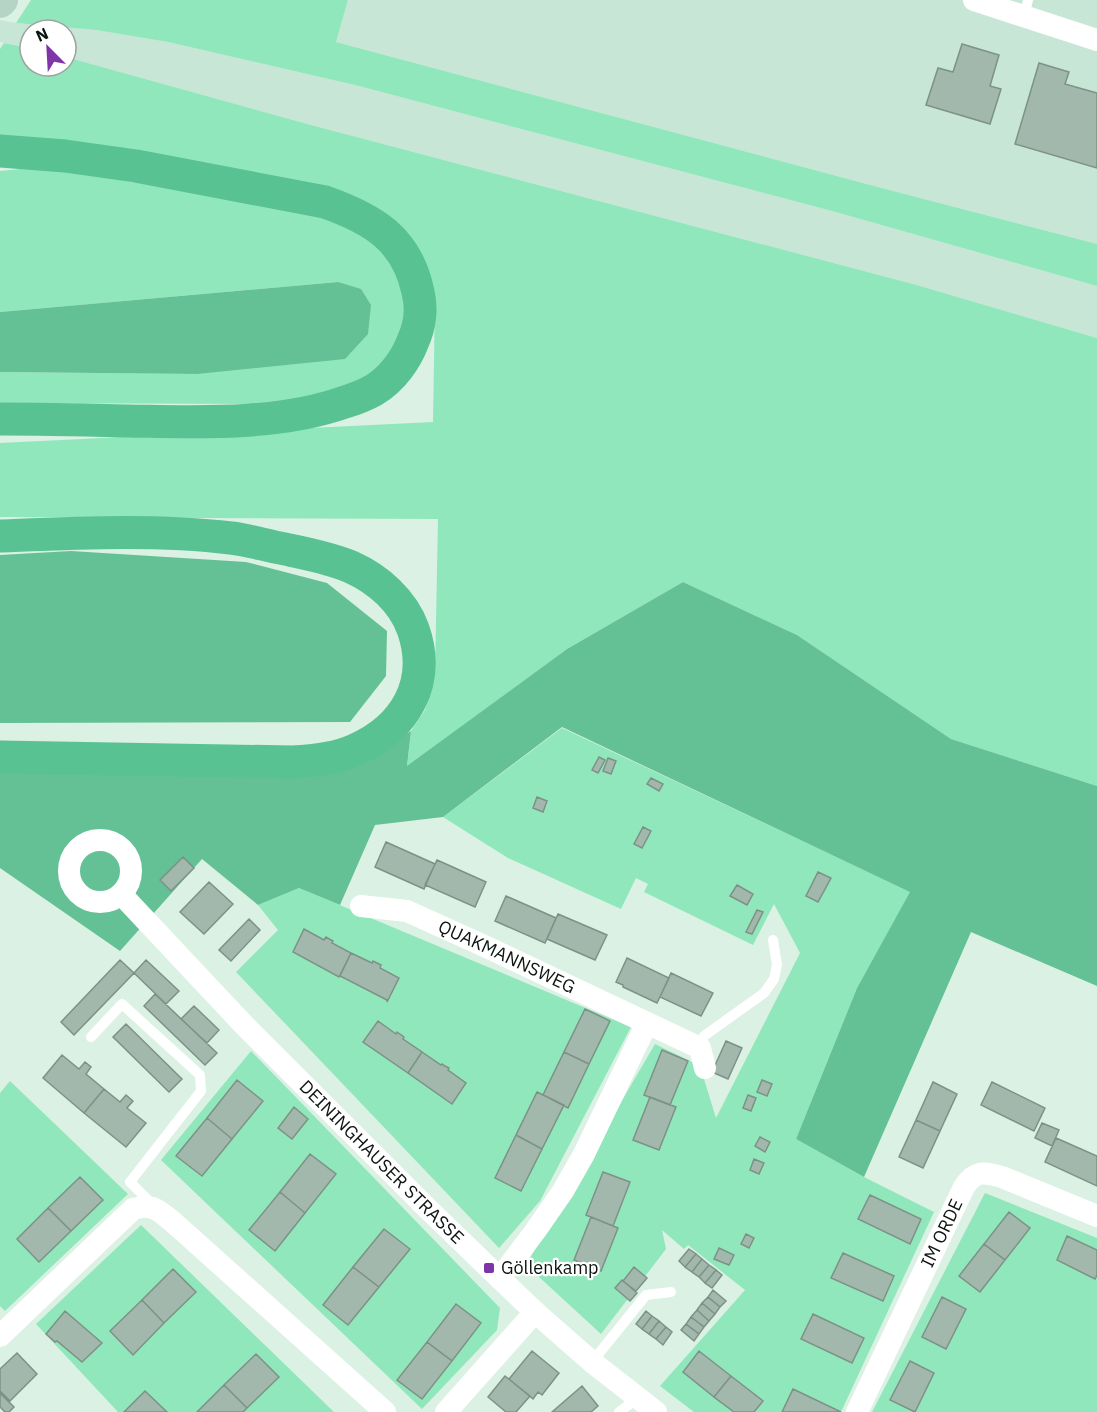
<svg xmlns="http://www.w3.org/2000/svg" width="1097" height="1412" font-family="'IBM Plex Sans',sans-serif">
<rect width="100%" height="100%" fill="#daf1e4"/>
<path fill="#c7e6d5" d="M348,0H1097V244L874,186L336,42Z
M0,20L16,23L96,30L168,42L359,86L832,211L1097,286V338L913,284L311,125L66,57V30H30V48L0,42Z"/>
<path fill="#91e7bc" d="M31,0H348L336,42L874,186L1097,244V286L832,211L359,86L168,42L96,30L16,23Z
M4,43L30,48V66H66V57L311,125L913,284L1097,338V786L951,739L797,635L683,582L567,649L407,767L411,731L425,710L435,673L438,519L0,517V443L433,422L435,299L409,239L0,141V49Z
M20,169L66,170L311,213L352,226L380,244L403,274L408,327L376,373L348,388L277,404L0,403V372L197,374L338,282L0,312V171Z
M562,728L911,892L857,988L796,1139L864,1177L934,1212L841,1412H694L660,1386L745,1290L688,1245L684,1249L662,1230L666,1249L601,1334L526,1265L655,1044L700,1066L716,1118L800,953L774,904L753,945L644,892L648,884L636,878L621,909L508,858L443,817Z
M299,888L631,1027L540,1201L499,1248L236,972L278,930L258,905Z
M251,1051L500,1308L497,1330L422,1409L161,1160Z
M10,1081L128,1194L5,1311L0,1306V1093Z
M985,1193L1097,1238V1412H872Z
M141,1225L334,1412H118L36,1324Z"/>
<path fill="#64c195" d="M338,282L361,289L371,305L368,334L345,359L197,374L0,372V312Z
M71,551L246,562L327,583L387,631L386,676L350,722L0,723V555Z
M683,582L797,635L951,739L1097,786V986L971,932L864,1177L796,1139L857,988L910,892L562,727L443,817L375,825L340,905L299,888L258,905L202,859L120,951L0,868V766L358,762L411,731L407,766L567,649Z"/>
<path fill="#a2b8ac" stroke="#7d9286" stroke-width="1.5" d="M962,44L999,55L990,86L1001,89L990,124L926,105L938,68L953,72Z
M1039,63L1069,72L1065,84L1097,93V168L1015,144Z
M599,757L605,760L598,773L592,770Z
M608,758L616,761L611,774L603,771Z
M651,778L663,784L659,791L647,784Z
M537,797L547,801L543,812L533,808Z
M643,827L651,831L642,848L634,844Z
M386,842L435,864L424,889L375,867Z
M183,857L194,868L171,891L160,880Z
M437,860L486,882L475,907L425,885Z
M818,872L831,878L818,902L806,896Z
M209,882L233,904L204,934L180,912Z
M737,885L753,894L747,905L730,896Z
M506,896L556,918L545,943L495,921Z
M757,910L763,912L752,934L746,932Z
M558,914L607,935L595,960L547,939Z
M249,919L260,930L231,961L219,950Z
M304,929L324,940L326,937L333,941L332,943L351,953L339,977L293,952Z
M351,953L372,963L373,961L381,965L380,968L399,978L387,1002V1000L340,976Z
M627,958L669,978L657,1003L623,987V985L616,982Z
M120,960L134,973L74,1035L61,1022Z
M146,960L179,991L166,1004L134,973Z
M671,973L713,993L701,1016L660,997Z
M155,994L217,1053L205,1065L144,1006Z
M194,1006L219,1030L207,1043L181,1019Z
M585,1009L610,1021L589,1064L564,1052Z
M378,1021L396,1034L397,1032L404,1037L403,1039L422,1052L408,1073L363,1042Z
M126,1024L182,1079L169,1092L113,1037Z
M726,1041L742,1048L728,1079L712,1072Z
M662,1050L688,1061L670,1105L644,1095Z
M422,1052L441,1065L442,1064L445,1066L449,1068L448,1070L466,1083L452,1104L408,1073Z
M564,1052L589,1064L568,1108L543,1095Z
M62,1055L79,1069L85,1062L91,1067L86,1074L104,1089L84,1113L43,1078Z
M237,1080L263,1101L232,1139L207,1118Z
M762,1080L772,1084L767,1096L757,1092Z
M933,1082L957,1094L940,1131L916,1120Z
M992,1082L1045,1108L1034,1131L981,1105Z
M104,1089L120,1102L126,1095L133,1101L127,1108L146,1123L126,1147L84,1113Z
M537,1092L564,1105L542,1149L516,1135Z
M748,1095L756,1098L751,1111L743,1108Z
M650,1097L676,1107L659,1150L633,1140Z
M294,1107L308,1119L292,1139L278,1128Z
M207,1118L232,1139L202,1176L176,1156Z
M916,1120L940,1131L923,1168L899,1157Z
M1042,1123L1059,1130L1052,1146L1035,1138Z
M516,1135L542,1149L521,1191L495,1178Z
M760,1137L770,1142L765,1152L755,1146Z
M1056,1138L1097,1156V1186L1045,1162Z
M310,1154L336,1174L305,1213L280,1192Z
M754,1159L764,1163L759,1174L750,1170Z
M603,1172L630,1182L613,1226L586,1215Z
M80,1177L103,1200L71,1231L48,1208Z
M280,1192L305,1213L275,1251L249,1230Z
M870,1195L921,1219L910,1244L858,1219Z
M48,1208L71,1231L39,1262L17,1239Z
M1009,1212L1030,1228L1005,1260L984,1244Z
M591,1217L618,1228L601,1271L574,1260Z
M384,1229L410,1249L379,1287L353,1267Z
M746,1234L754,1238L749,1248L741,1244Z
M1067,1236L1097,1250V1275L1095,1279L1057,1260Z
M984,1244L1005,1260L980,1292L959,1276Z
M719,1248L734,1255L729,1265L714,1259Z
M689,1249L696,1254L685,1267L679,1261Z
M843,1253L894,1276L883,1301L831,1278Z
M696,1254L702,1259L692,1272L685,1267Z
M702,1259L709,1265L699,1277L692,1272Z
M709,1265L716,1270L705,1283L699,1277Z
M353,1267L379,1287L348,1325L323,1305Z
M634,1267L647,1278L636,1291L623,1281Z
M173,1269L196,1292L164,1323L142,1300Z
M716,1270L722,1275L712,1288L705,1283Z
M622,1280L637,1293L630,1301L615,1288Z
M713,1290L726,1301L720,1307L708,1297Z
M708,1297L720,1307L715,1314L702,1303Z
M942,1297L966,1309L946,1349L922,1337Z
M142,1300L164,1323L133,1355L110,1331Z
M702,1303L715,1314L709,1321L697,1310Z
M456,1304L481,1323L452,1361L427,1342Z
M697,1310L709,1321L704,1327L691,1317Z
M65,1311L102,1343L82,1362L57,1341L55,1342L46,1334Z
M646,1311L652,1316L642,1329L636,1324Z
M813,1314L864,1338L852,1363L801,1339Z
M652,1316L659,1321L649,1334L642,1329Z
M691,1317L704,1327L699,1334L686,1324Z
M659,1321L666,1327L656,1339L649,1334Z
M686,1324L699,1334L694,1341L681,1330Z
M666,1327L672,1332L663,1345L656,1339Z
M427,1342L452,1361L422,1399L397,1380Z
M532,1351L559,1373L542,1395L538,1392L533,1399L509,1379Z
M699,1351L731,1376L714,1397L683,1372Z
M17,1353L37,1374L10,1401L0,1391V1369Z
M256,1354L279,1377L247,1408L224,1385Z
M910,1361L934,1373L915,1412L890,1400Z
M505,1376L530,1396L516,1412H506L488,1397Z
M731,1376L763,1401L754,1412H734L714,1397Z
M224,1385L247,1408L243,1412H197Z
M582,1386L598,1406L591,1412H552Z
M793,1389L841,1412H782Z
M145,1391L167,1412H124Z
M0,1393L14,1407L9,1412H5L0,1407Z"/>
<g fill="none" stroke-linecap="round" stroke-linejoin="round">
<path stroke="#fff" stroke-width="10" d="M1024,16L1028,0
M91,1037L122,1004L200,1075L201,1091L130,1182L153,1205
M700,1048L704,1036L764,993L774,979L777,965L773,940
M592,1362L646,1295L671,1292
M619,1412L638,1398"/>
<g stroke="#fff" stroke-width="22">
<path d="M974,0L1097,40"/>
<circle cx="100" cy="871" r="31"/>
<path id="s1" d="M121,894L245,1026L426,1207L489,1268L535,1312L592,1362L656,1412"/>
<path id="s2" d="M361,906L407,911L493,950L700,1048L705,1068"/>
<path d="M500,1278L536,1230L563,1191L584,1154L647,1023"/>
<path d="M0,1336L133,1209C152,1203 158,1210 173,1222L385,1412"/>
<path d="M446,1412L535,1312"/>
<path id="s3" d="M857,1412L964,1187C975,1170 984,1172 1002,1177L1097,1216"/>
</g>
<path stroke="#b6d4c6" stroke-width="32" d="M0,2L2,0"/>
<path stroke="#59c292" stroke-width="33" d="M0,151L65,156L136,166L325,202C373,219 407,239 418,292C422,308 420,326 413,341C406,360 392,379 374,390C365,395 355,399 345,402C277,426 199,422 128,421C85,420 43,419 0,419
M0,536C76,533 156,529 231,538C249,540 267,546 285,549C307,554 330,558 351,567C378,579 403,601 413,629C432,683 405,728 355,750C335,759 313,761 292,762L0,757"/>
</g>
<rect fill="#7f35a7" stroke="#fff" stroke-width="2" x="483" y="1262" width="12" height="12" rx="3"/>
<g text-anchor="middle" stroke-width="4.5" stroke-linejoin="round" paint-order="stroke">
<g font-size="18" fill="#0d1510" stroke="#fff">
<text dy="6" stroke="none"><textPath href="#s2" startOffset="156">QUAKMANNSWEG</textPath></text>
<text dy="6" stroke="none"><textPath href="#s1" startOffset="374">DEININGHAUSER STRASSE</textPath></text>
<text dy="6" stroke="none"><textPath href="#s3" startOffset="198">IM ORDE</textPath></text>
</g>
<g font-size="18" fill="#0d1510" stroke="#fff" text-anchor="start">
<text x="501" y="1274">Göllenkamp</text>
</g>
</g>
<g transform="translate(48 48) rotate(336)"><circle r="28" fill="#ffffff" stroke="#9ea19f" stroke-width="1.5"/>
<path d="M0-4.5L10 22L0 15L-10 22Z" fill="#7f35a7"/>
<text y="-9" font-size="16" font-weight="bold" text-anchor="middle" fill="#0d1510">N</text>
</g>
</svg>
